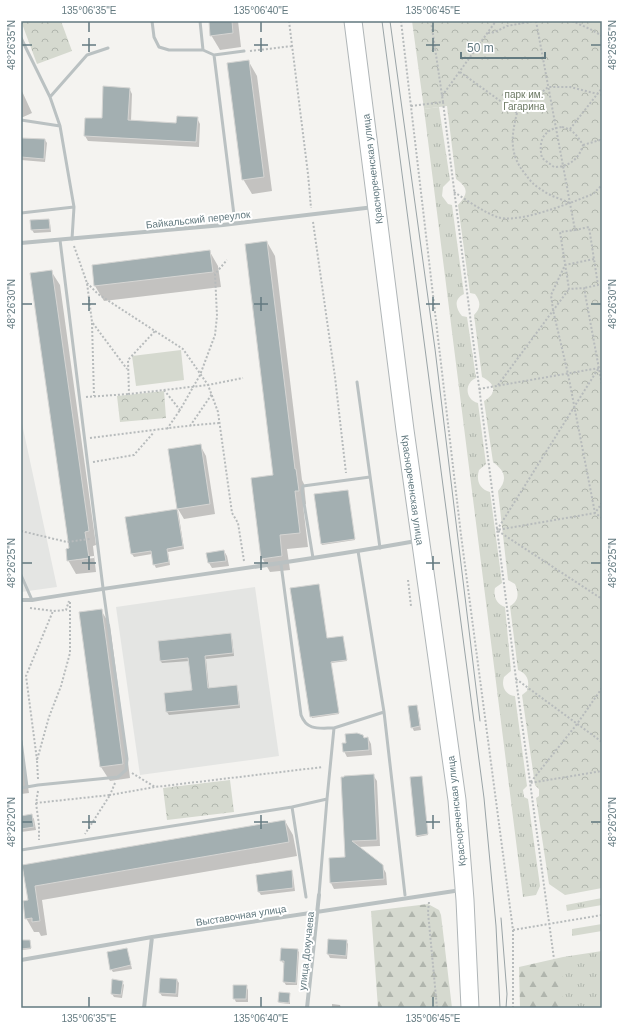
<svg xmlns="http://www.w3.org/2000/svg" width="623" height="1029" font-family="Helvetica,sans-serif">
<defs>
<pattern id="grass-tufts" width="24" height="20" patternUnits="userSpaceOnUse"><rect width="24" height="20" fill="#d5d9cf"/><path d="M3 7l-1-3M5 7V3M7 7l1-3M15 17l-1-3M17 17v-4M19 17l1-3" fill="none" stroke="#b0b5ad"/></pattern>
<pattern id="forest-firs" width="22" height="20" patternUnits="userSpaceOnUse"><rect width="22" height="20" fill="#d5d9cf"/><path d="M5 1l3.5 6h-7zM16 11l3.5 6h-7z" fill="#b0b5ad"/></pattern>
<pattern id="park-crowns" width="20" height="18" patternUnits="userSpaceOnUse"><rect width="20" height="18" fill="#d5d9cf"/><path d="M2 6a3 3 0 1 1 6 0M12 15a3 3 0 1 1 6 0" fill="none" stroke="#b0b5ad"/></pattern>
</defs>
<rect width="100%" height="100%" fill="#f4f3f0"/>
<path fill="#e4e5e3" d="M21,419L57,587L21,592Z
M255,587L279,756L140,775L116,607Z"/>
<path fill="url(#grass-tufts)" d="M439,107L450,180L443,187L442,196L448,204L452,205L464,294C453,299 456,309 462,316L467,317L476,378C464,383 465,400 478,403L486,464L479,470C476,480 479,489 490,492L502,583L495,588C493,597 497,604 505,607L511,671L504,677C501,686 505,695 515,696L527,786L523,790L524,797L528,799L540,886L536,895L523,897L424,109Z
M602,898V905L567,911L566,905Z
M602,924V931L572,936V929Z
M602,951V1008H563V957Z"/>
<path fill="url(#forest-firs)" d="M428,904L439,910L441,915L452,1008H378L371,911Z
M563,957V1008H520L519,967Z"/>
<path fill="url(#park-crowns)" d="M21,21H61L72,51L37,64Z
M412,21H602V888L565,895L549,884L536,798L539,796V789L535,785L522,695L527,691C530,682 528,674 518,670L510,606C519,601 519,593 515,584L508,580L498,491C508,479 505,471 493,462L484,401C498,393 495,383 482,377L474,315C481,308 481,302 475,294L470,293L458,205C468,194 469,188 456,179L447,106L424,109Z
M164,391L166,418L120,422L117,396Z
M230,780L234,812L167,820L163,788Z"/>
<path fill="#d5d9cf" d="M181,350L184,380L136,386L132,356Z"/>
<path fill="#0003" fill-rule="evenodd" d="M210,21H238L241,47L220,50L211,35Z
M249,62L257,76L272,191L252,194L243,179Z
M129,88L132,94L131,121L177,124L197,118L200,124L199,147L88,141L85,136L102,120Z
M21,89L32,113L21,118Z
M21,139L45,140L47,143L45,162L21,160Z
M48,220L50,223L51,232L34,233L32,230L31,221Z
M267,242L275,256L302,480L304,484L306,504L303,505L308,547L287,549L290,570L270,572L262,558L274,476Z
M210,252L218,266L221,287L104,301L95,286L93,266Z
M51,271L60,285L96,545L93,546L96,572L76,574L68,560L70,549ZM94,556V558L76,560V558Z
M200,445L206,456L215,514L184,519L178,509Z
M348,492L355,540L322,545V543Z
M178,510L184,549L168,552L170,565L156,568L154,564L152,554L134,557L132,554L127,518Z
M224,551L227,556L229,566L212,568L209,563L207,553Z
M319,586L327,639L343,637L347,661L331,663L339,714L312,718L291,589Z
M101,610L110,625L130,778L110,781L101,767Z
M230,634L232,638L234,656L206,659L209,689L236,686L238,690L240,708L169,715L167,712L193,691L190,661L162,663L160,660Z
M416,706L418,710L421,730L414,731L412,727Z
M368,738L371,744L372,755L347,757L344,751L364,739Z
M21,743L29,793L21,794Z
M373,775L377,781L380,846L358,847L382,866L386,873L387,885L334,889L331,883L346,858Z
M422,779L428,835L417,837V835Z
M32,816L34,819L36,830L21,832V817Z
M285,821L293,835L297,856L42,900L47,935L41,936L39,932H34L26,918L30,901L24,866Z
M291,871L293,875L295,891L261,895L259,892Z
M328,940L346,941L348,944L347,959L330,958L328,954Z
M21,941L30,942L31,949L21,950Z
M127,949L132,969L113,972L111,969Z
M297,950L299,952L297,985H286L284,982L285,963H283L281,960Z
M177,980L179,983L178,997L162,996L160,993Z
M122,982L124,985L122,998L114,997L112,994Z
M246,986L248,990V1002H236L234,998Z
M290,994V1004L280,1003L279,1002Z
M332,1004L340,1005L341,1008H332Z"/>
<path fill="#a3afb1" stroke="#d5d5d3" d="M209,21H232L233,33L210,36Z
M249,60L264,177L242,180L227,63Z
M103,86L130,88L128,120L176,123L177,116L198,117L196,142L84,136L85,118H102Z
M21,138L45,139L44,159L21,157Z
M49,219L50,229L31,230L30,220Z
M267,241L295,469H296L299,491H295L300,533L280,535L282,556L261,559L251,478L273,475L245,244Z
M210,250L213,272L94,286L92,265Z
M52,270L89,531L85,532L89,558L67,561L66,549L69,548L30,273Z
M201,444L210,504L177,509L168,449Z
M348,490L355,539L321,544L314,494Z
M177,509L183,546L167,549L169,562L153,565L151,551L131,554L125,517Z
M224,550L226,561L208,563L206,553Z
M319,584L327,638L343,636L347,660L331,662L339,713L310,717L290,588Z
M102,609L123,764L100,767L79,612Z
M231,633L233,653L205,656L208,688L237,685L239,705L166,712L164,693L192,690L188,658L160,661L158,641Z
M417,705L420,726L411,728L408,706Z
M357,733L363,735L364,738L368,737L369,750L343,752L342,743H346L345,734Z
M374,774L377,840L352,841L383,865L384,879L330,883L329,858L345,857L341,777H344V776Z
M422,776L428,834L416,836L410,777Z
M32,814L34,827L21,829V816Z
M285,820L289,842L35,886L40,921L32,922V918L25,919L23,901L28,900L22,865Z
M292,870L293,888L258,892L256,875Z
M328,939L347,940L346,956L327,954Z
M21,940H30L31,948L21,949Z
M127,948L131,965L110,970L107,952Z
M281,948L298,949L296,983L283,982L284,961H280Z
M160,978L177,979L176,994L159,993Z
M112,979L123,981L121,995L111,994Z
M233,985H247L246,999H233Z
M279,992L290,993L289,1003L278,1002Z"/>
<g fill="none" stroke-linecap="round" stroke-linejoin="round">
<g stroke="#b0b6b8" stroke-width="19">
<path id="primary" d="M353,21L405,430L457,800L465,900L470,1008"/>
</g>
<path stroke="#b7bbbc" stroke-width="2" stroke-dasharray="2 2" stroke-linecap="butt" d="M289,21L308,174L311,208
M401,21L461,535L513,930V1008
M536,21L575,230L560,232L569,289L584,288L602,385
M572,21L590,29L602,36
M488,33L495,32L507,26L534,21
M250,51L293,46
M460,72L517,113L548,87H570L602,95
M442,96L496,21
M443,102L516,679L554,959
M411,106L443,102L431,21
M517,113C511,137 509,155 526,175C530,181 535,186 542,190C550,196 561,199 570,203L593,194L602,185
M562,127C572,129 577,135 583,145C579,159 569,167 554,167L542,158C538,141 543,129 562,127Z
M570,129L602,88
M583,145L600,140L602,142
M454,192C468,201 482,211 497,217C516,223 552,209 570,203
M313,222L335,377L346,473
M575,230L589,227L598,285L584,288
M74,246L87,283L92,322L127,369
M594,259L565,265L551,295L553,310L568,374L595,513L602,518
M87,283L98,294L155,331L128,360L129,394L208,385L243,378
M92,323L94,396
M155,331L183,349L208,385L218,412L232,513L238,523L244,561
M598,369L497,530L595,513L602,503
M498,385L569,289
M479,389L599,368
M164,390L180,410L200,375L215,335L217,316L215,274L227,260
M86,397L129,394
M190,426L212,394
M167,429L180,410
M90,438C133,433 177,426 220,423
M93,462L134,455L154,432
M21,531L67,542L90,539
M498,531L602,599
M408,580L411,606
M30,608L53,611L66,610L69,601
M516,679L602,742
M602,688L577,724L530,783L602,771
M37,760L26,676L53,611
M132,773L155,787
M38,779L37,760L49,717L61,686L70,653V601
M115,783L110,795L155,787L323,767
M38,791L36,803L110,795L85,834
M36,803L39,825V840
M429,902L428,912L437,1008
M513,930L602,915"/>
<path stroke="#bac1c2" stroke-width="3" d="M152,21L154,37L159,47L169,50H203
M200,21L203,50L214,55L235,223
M21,38L50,97L60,126L74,207L72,239
M214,55L244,51
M50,97L87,55L108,48
M21,120L60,126
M21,213L74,207
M357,382L380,548
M313,558L302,491L303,486L370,477
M281,564L301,715C307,731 319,728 334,728
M21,575L32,600
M384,712L405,895
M21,741L27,787
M21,788L38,785L118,777L126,770L127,759L103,588L60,240
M292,807L327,799
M21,850L292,807L306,897
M319,895L327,799L334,728L384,712L358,551"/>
<path stroke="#bac1c2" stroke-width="4" d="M21,243L223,225L374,207
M21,600H32C160,579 289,564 416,541
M21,960L152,937L461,890
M144,1008L152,937
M307,1008L319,895"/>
<use href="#primary" stroke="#fff" stroke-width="17"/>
<path stroke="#9aa4a7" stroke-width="1" d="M382,21L484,798L496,926L500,1008
M390,21L435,349L480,721
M501,918L507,994L506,1008"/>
</g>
<path fill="none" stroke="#637a80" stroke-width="1.5" d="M89,22V32M261,22V32M433,22V32M89,38V52M261,38V52M433,38V52M22,45H32M82,45H96M254,45H268M426,45H440M591,45H601M89,297V311M261,297V311M433,297V311M22,304H32M82,304H96M254,304H268M426,304H440M591,304H601M89,556V570M261,556V570M433,556V570M22,563H32M82,563H96M254,563H268M426,563H440M591,563H601M89,815V829M261,815V829M433,815V829M22,822H32M82,822H96M254,822H268M426,822H440M591,822H601M89,997V1007M261,997V1007M433,997V1007"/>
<g text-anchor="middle" stroke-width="4" stroke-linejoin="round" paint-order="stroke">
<g font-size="10" fill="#6b7862" stroke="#fff">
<text x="524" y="98">парк им.<tspan x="524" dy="12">Гагарина</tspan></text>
</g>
<g font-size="10" fill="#637a80" stroke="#fff">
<text transform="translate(372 169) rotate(-97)" y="4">Краснореченская улица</text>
<text transform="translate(198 219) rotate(-6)" y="4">Байкальский переулок</text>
<text transform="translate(413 490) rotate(82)" y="4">Краснореченская улица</text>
<text transform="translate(456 811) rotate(-96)" y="4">Краснореченская улица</text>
<text transform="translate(241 915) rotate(-9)" y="4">Выставочная улица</text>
<text transform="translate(306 951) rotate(-84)" y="4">улица Докучаева</text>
</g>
</g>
<rect width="623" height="1029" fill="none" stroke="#ffffff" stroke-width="44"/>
<path d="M461 52v6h84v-6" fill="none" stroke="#637a80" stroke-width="2"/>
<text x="467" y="52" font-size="12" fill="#637a80" stroke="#ffffff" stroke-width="3" paint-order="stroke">50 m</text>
<rect x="22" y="22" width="579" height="985" fill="none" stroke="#637a80" stroke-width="1.5"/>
<g font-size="10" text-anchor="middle" fill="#637a80">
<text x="89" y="14">135°06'35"E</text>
<text x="261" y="14">135°06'40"E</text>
<text x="433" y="14">135°06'45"E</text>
<text transform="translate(11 45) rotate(-90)" y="4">48°26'35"N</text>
<text transform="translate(612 45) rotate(-90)" y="4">48°26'35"N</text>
<text transform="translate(11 304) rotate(-90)" y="4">48°26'30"N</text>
<text transform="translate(612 304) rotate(-90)" y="4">48°26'30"N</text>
<text transform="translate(11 563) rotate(-90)" y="4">48°26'25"N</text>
<text transform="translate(612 563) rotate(-90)" y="4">48°26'25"N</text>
<text transform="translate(11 822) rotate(-90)" y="4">48°26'20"N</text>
<text transform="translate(612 822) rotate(-90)" y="4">48°26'20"N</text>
<text x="89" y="1022">135°06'35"E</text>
<text x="261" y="1022">135°06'40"E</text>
<text x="433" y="1022">135°06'45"E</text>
</g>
</svg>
